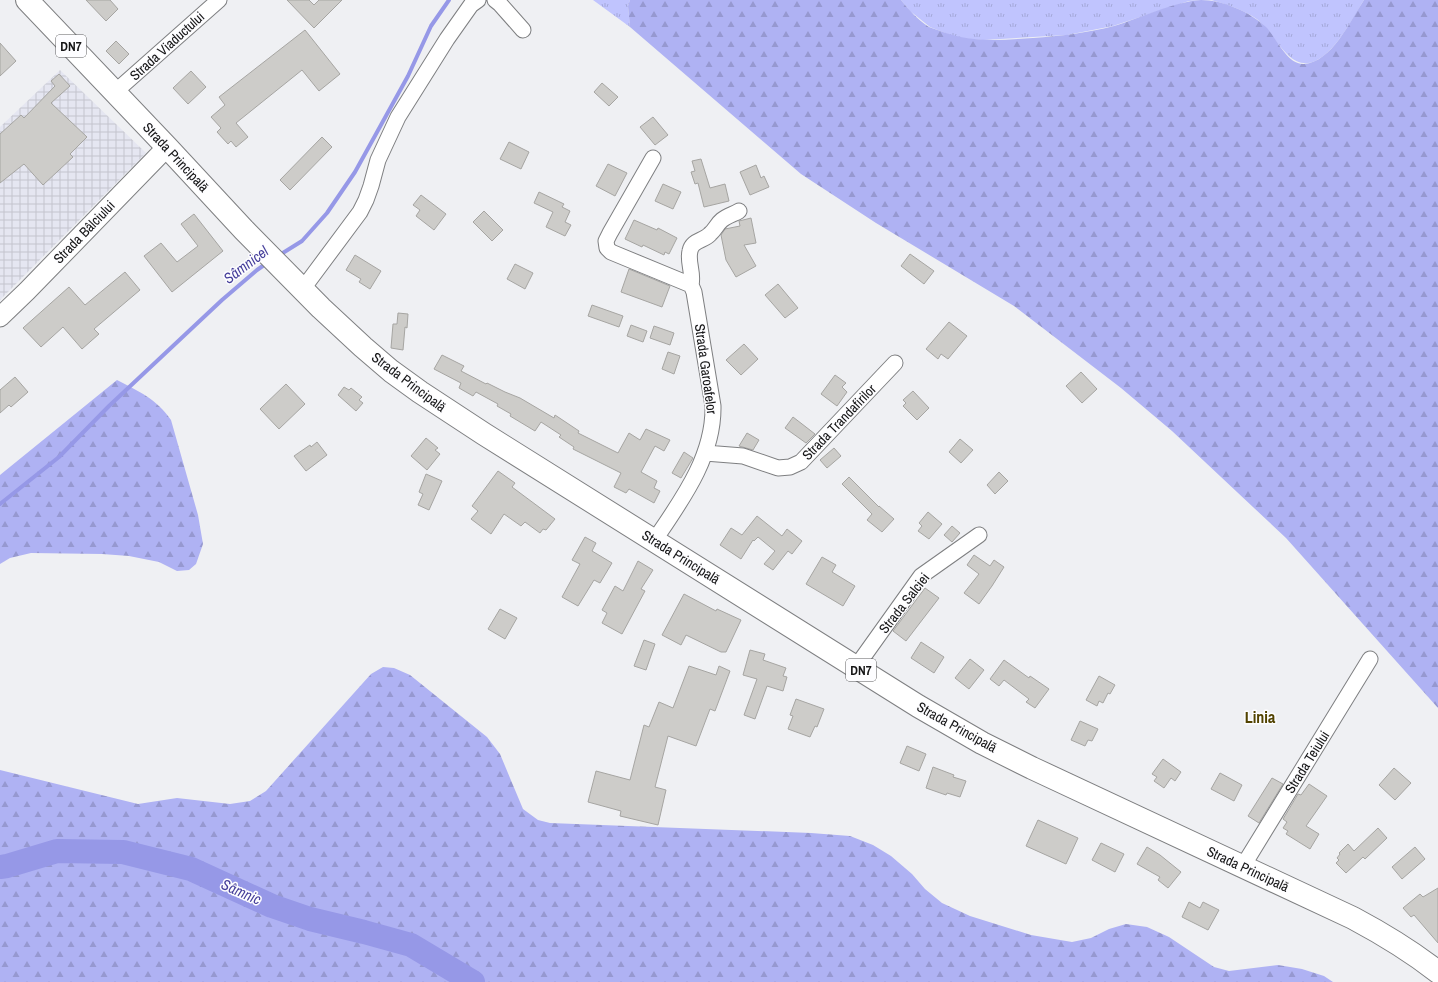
<svg xmlns="http://www.w3.org/2000/svg" width="1438" height="982" font-family="'Archivo Narrow',sans-serif">
<defs>
<pattern id="industrial-grid" width="8" height="8" patternUnits="userSpaceOnUse"><rect width="8" height="8" fill="#e5e6f1"/><path d="M0 4h8M4 0v8" fill="none" stroke="#c4c4ce"/></pattern>
<pattern id="grass-tufts" width="24" height="20" patternUnits="userSpaceOnUse"><rect width="24" height="20" fill="#c0c4fe"/><path d="M3 7l-1-3M5 7V3M7 7l1-3M15 17l-1-3M17 17v-4M19 17l1-3" fill="none" stroke="#a4a8d9"/></pattern>
<pattern id="forest-firs" width="22" height="20" patternUnits="userSpaceOnUse"><rect width="22" height="20" fill="#afb2f3"/><path d="M5 1l3.5 6h-7zM16 11l3.5 6h-7z" fill="#9698d0"/></pattern>
</defs>
<rect width="100%" height="100%" fill="#eff0f3"/>
<path fill="url(#industrial-grid)" d="M60,70L146,153L0,300V127Z"/>
<path fill="url(#grass-tufts)" d="M593,0H630L628,6L630,27Z
M901,0H1200L1189,1L1161,10L1113,26L1067,35L983,40L958,38L930,27L910,11Z
M1211,0H1364C1350,22 1319,87 1287,54C1274,42 1268,25 1252,16C1239,8 1225,4 1211,0Z"/>
<path fill="url(#forest-firs)" d="M630,0H901C909,10 918,20 929,27C933,29 939,30 943,32C973,43 1002,40 1033,38C1060,36 1087,33 1114,26C1141,18 1173,2 1201,0C1223,0 1250,12 1266,27C1276,37 1287,65 1304,64C1332,62 1350,21 1364,0H1438V708L1286,538L1172,431L1121,388L1014,306L876,223L801,174L630,27L628,6Z
M117,380C138,391 157,399 171,420L198,515L203,544L196,564L189,570L177,571L159,562L129,556L102,554L31,553L10,558L0,564V475Z
M383,667L394,668L410,675L487,737L500,754L523,809L538,820L550,823L811,833L850,836L873,845L891,856L912,874L925,889L942,903L970,916L1031,935L1072,942L1091,938L1109,929L1126,924L1147,927L1169,937L1214,967L1229,971L1278,965L1302,969L1324,976L1333,982H0V770L138,804L177,798L230,804L250,801L266,791L371,674Z"/>
<g fill="none" stroke-linecap="round" stroke-linejoin="round">
<path stroke="#9698e7" stroke-width="4" d="M278,256L302,241L327,213L355,172L408,76L431,26L449,0
M0,504L59,457L109,406L222,300L257,270L267,263"/>
<path stroke="#9698e7" stroke-width="24" d="M0,867L7,866L57,851L123,852L191,869L272,906L310,919L364,932L411,945L473,982"/>
</g>
<path fill="#cdccc9" stroke="#a6a5a2" d="M86,0H110L118,9L106,21Z
M287,0H309L314,5L319,0H342L314,28Z
M305,30L340,74L319,91L302,70L236,123L248,137L236,147L231,141L228,144L217,132L221,128L211,117L225,105L219,97Z
M116,41L129,54L119,64L106,51Z
M0,43L16,61L0,76Z
M191,71L206,87L188,104L173,88Z
M59,74L70,86L51,103L87,137L70,154L73,157L43,185L24,164L0,183V134L21,115L24,118L55,86L51,81Z
M602,83L618,97L609,106L594,92Z
M653,117L668,135L655,145L640,127Z
M322,137L332,147L290,190L280,180Z
M509,142L529,152L521,169L500,159Z
M701,159L710,188L725,184L729,201L704,207L698,183L695,184L691,172L695,171L692,161Z
M608,164L627,173L615,196L596,186Z
M756,165L761,178L764,176L769,187L750,195L740,172Z
M663,184L681,192L673,209L655,201Z
M539,192L564,204L562,207L570,211L565,222L571,225L565,236L546,227L553,212L534,203Z
M421,195L446,214L434,230L416,216L420,210L413,205Z
M484,211L503,230L492,241L473,222Z
M194,214L223,251L172,292L144,256L161,243L177,262L198,246L181,224Z
M751,218L756,243L744,245L756,266L736,277L726,260L721,235L725,229L740,226L739,221Z
M634,220L657,230L658,228L677,238L669,254L665,252L664,255L643,245L642,247L625,239Z
M910,254L934,271L924,284L901,266Z
M355,255L381,271L370,289L359,282L361,279L346,270Z
M515,264L533,273L525,289L507,279Z
M629,269L670,286L662,307L621,292Z
M125,272L140,290L94,329L99,334L82,349L63,327L41,347L23,328L69,287L85,305Z
M778,284L798,308L785,318L765,295Z
M592,305L623,316L619,327L588,316Z
M398,313L408,314L407,328L405,327L403,350L391,348L393,324H397Z
M949,322L967,336L948,359L941,354L938,359L926,349Z
M631,325L647,331L643,342L627,336Z
M654,326L674,333L670,345L650,338Z
M744,344L758,359L741,375L726,360Z
M668,352L680,356L674,374L662,369Z
M442,355L464,366L461,371L486,384L487,383L505,392L520,398L554,418L555,415L579,431L578,433L618,453L629,433L640,440L646,429L670,440L664,451L655,446L641,472L657,481L654,488L660,491L654,503L629,489L626,493L614,487L621,473L573,449L574,447L559,437L561,435L541,422L535,431L510,416L511,414L497,406L498,404L476,392L473,396L459,388L461,383L434,369Z
M1081,372L1097,389L1082,403L1066,386Z
M835,375L846,383L842,387L847,392L837,406L821,394Z
M15,377L28,392L11,407L9,405L0,413V390Z
M286,384L305,404L279,429L260,409Z
M344,387L349,390L351,388L362,397L359,400L363,403L356,411L338,395Z
M913,391L929,408L917,420L903,406L906,403L903,400Z
M793,417L815,434L806,443L785,428Z
M747,433L759,440L753,450L739,446Z
M426,438L438,448L435,450L440,454L427,470L411,456Z
M960,439L973,450L961,463L949,452Z
M317,442L327,455L306,471L294,456L310,445L311,447Z
M834,448L841,456L827,468L820,460Z
M684,452L693,458L681,478L672,473Z
M498,471L515,483L512,487L555,519L546,530L543,529L540,533L525,522L521,526L504,514L491,534L471,519L478,511L472,506Z
M999,472L1008,481L995,494L987,485Z
M426,474L442,481L429,510L418,505L423,494L419,492Z
M849,477L879,507V506L894,519L882,532L867,520L872,514L842,484Z
M928,512L942,524L929,539L918,531L922,526L919,523Z
M757,516L782,536L787,529L802,541L792,554L788,551L773,570L764,564L775,551L758,537L754,541L753,540L741,559L720,545L731,528L742,535Z
M952,526L960,533L952,542L944,535Z
M585,537L596,543L592,551L612,563L600,583L594,580L578,606L562,597L580,564L572,560Z
M974,555L990,566L994,560L1004,567L992,586L979,604L964,593L979,574L967,565Z
M822,557L836,565L832,572L855,586L843,606L806,584Z
M638,561L653,570L641,589L645,591L622,634L602,623L607,613L602,610L615,586L623,591Z
M925,588L939,598L906,641L893,631Z
M684,594L716,611L717,609L741,620L726,652H721L686,635L681,645L662,635Z
M500,609L517,618L505,639L488,629Z
M644,640L655,644L646,670L634,666Z
M921,642L944,657L934,673L911,658Z
M750,650L765,654L763,660L786,668L783,676L787,677L783,691L767,686L755,719L744,715L757,679L743,675Z
M970,659L984,670L969,689L955,678Z
M1004,660L1029,678L1030,676L1049,689L1035,708L1026,702L1029,699L1004,680L999,686L990,679Z
M689,666L716,675L719,666L730,671L715,711L710,709L696,746L668,736L655,787L666,790L658,825L620,816L621,811L588,802L596,771L630,780L644,725L649,727L659,702L673,708Z
M1099,676L1115,685L1110,694L1108,693L1103,703L1099,701L1097,706L1086,700Z
M796,699L824,709L817,727L815,726L810,737L788,729L793,716L790,715Z
M1080,721L1098,729L1092,741L1088,740L1085,746L1071,740Z
M907,746L926,754L919,771L900,763Z
M1163,759L1181,772L1175,781L1171,778L1164,788L1154,781L1157,777L1152,774Z
M933,767L954,775L953,777L966,781L960,797L947,793L946,795L926,788Z
M1394,768L1411,783L1395,800L1379,785Z
M1220,773L1242,785L1234,801L1211,789Z
M1272,778L1283,784L1259,823L1248,816Z
M1309,784L1327,796L1306,826L1319,834L1310,849L1286,834L1288,831L1283,828L1287,822L1283,819L1298,794L1301,795Z
M1038,820L1078,838L1066,864L1026,846Z
M1378,828L1387,838L1365,859L1363,857L1346,873L1336,863L1339,860L1337,858L1340,854L1339,853L1348,844L1354,851Z
M1101,843L1124,854L1115,872L1092,860Z
M1147,847L1160,855L1181,872L1168,888L1158,880L1160,877L1137,864Z
M1415,847L1425,859L1402,879L1392,867Z
M1438,888V943L1414,915L1411,917L1403,908L1420,894L1423,897Z
M1189,902L1200,908L1203,902L1219,910L1208,930L1182,917Z"/>
<g fill="none" stroke-linecap="round" stroke-linejoin="round">
<g stroke="#7e7f81" stroke-width="17">
<path id="minor" d="M495,0L500,4L523,30
M115,92L219,0
M653,158L610,233L606,241L607,248L611,252L691,285L694,292L713,406C714,457 681,501 654,541
M691,285C694,273 687,262 690,251C692,240 704,241 710,234C715,230 717,224 722,220C727,216 734,214 739,211
M302,290L360,212L366,200L371,186L378,160L398,117L447,39L471,5L478,0
M705,453L743,456L778,468L790,467L801,462L895,363
M856,667L921,576L979,535
M1243,866L1370,659"/>
</g>
<g stroke="#7e7f81" stroke-width="21">
<path id="major" d="M0,317L27,291L167,147"/>
</g>
<g stroke="#7e7f81" stroke-width="24">
<path id="highway" d="M27,0L167,147L244,230L321,308L363,347L391,371L420,392L484,434L918,706L982,743L1032,768L1353,918C1383,934 1411,951 1438,972"/>
</g>
<use href="#minor" stroke="#fff" stroke-width="15"/>
<use href="#major" stroke="#fff" stroke-width="19"/>
<use href="#highway" stroke="#fff" stroke-width="22"/>
</g>
<g text-anchor="middle" stroke-width="3" stroke-linejoin="round" paint-order="stroke">
<g fill="#fdfdff" stroke="#5b5b5c" stroke-width="1">
<rect x="56" y="35" width="30" height="22" rx="3"/>
<rect x="846" y="659" width="30" height="22" rx="3"/>
</g>
<g font-size="13" font-weight="bold" fill="#151516">
<text x="71" y="51">DN7</text>
<text x="861" y="675">DN7</text>
</g>
<g font-size="14" fill="#151516" stroke="#fdfdff">
<text transform="translate(167 46) rotate(-42)" y="5">Strada Viaductului</text>
<text transform="translate(176 157) rotate(47)" y="5">Strada Principală</text>
<text transform="translate(84 232) rotate(-46)" y="5">Strada Bâlciului</text>
<text transform="translate(706 369) rotate(82)" y="5">Strada Garoafelor</text>
<text transform="translate(409 382) rotate(37)" y="5">Strada Principală</text>
<text transform="translate(839 422) rotate(-46)" y="5">Strada Trandafirilor</text>
<text transform="translate(681 557) rotate(32)" y="5">Strada Principală</text>
<text transform="translate(904 603) rotate(-52)" y="5">Strada Salciei</text>
<text transform="translate(957 727) rotate(29)" y="5">Strada Principală</text>
<text transform="translate(1307 762) rotate(-58)" y="5">Strada Teiului</text>
<text transform="translate(1248 869) rotate(25)" y="5">Strada Principală</text>
</g>
<g font-size="15" font-style="italic" fill="#453e9a" stroke="#fdfdff">
<text transform="translate(246 265) rotate(-37)" y="5">Sâmnicel</text>
<text transform="translate(241 892) rotate(24)" y="5">Sâmnic</text>
</g>
<g font-size="16" font-weight="bold" fill="#524300" stroke="#fdfdff">
<text x="1260" y="723">Linia</text>
</g>
</g>
</svg>
